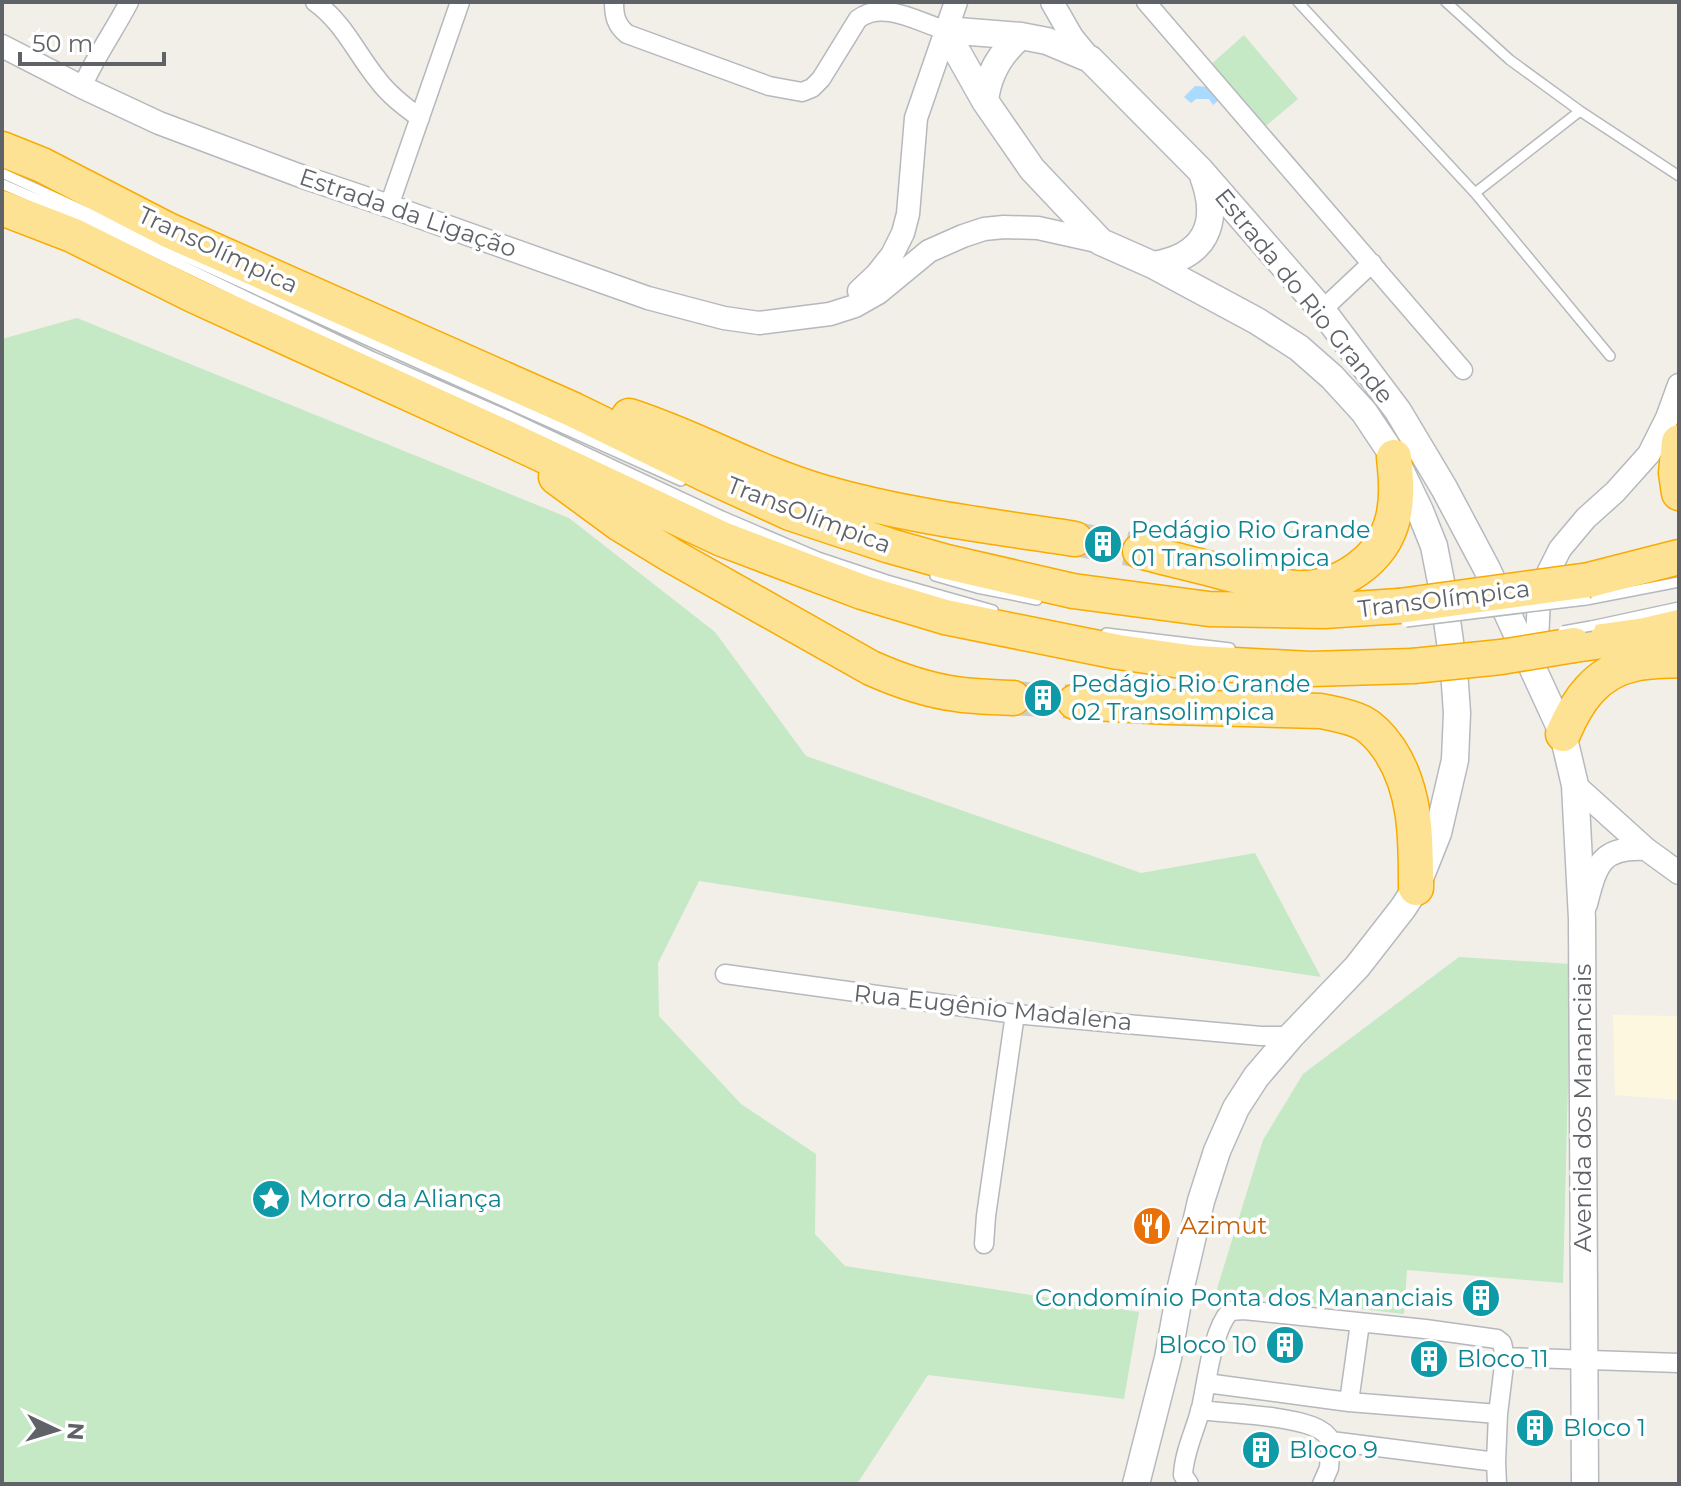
<svg xmlns="http://www.w3.org/2000/svg" width="1681" height="1486" font-family="Montserrat,sans-serif">
<rect width="100%" height="100%" fill="#f1efe8"/>
<path fill="#fef7e0" d="M1613,1015L1679,1016V1100L1615,1095Z"/>
<path fill="#c5e8c5" d="M1244,35L1298,99L1261,130L1208,67Z
M77,318L569,518L715,632L806,756L1141,873L1255,853L1321,977L699,881L658,963L659,1016L741,1104L816,1154L815,1234L845,1266L1139,1312L1124,1399L928,1375L857,1484H2V339Z
M1459,957L1571,964L1563,1283L1407,1270L1404,1314L1216,1292L1263,1140L1303,1074Z"/>
<path fill="#aadaff" d="M1195,86L1210,87L1221,98L1213,105L1209,99H1196L1191,103L1184,97Z"/>
<g fill="none" stroke-linecap="round" stroke-linejoin="round">
<path stroke="#ccccc8" stroke-width="34" stroke-dasharray="34 17" stroke-linecap="butt" d="M1075,539L1140,551
M1013,698L1075,702"/>
<g stroke="#b5b8bc" stroke-width="12">
<path id="service" d="M1298,2L1475,193L1610,356
M1446,2L1510,60L1580,111L1679,176
M2,173L362,338L681,481
M2,184L104,228L373,357L511,417L722,516L818,557L887,580L993,610
M1475,193L1580,111
M935,576L977,588L1037,600
M1586,600L1679,582
M1591,626L1679,607
M1106,633L1230,648"/>
</g>
<g stroke="#b5b8bc" stroke-width="21">
<path id="minor" d="M315,2C344,23 356,53 378,80C389,95 405,107 420,118
M614,2C614,16 616,25 627,34L769,86L802,92L812,88L821,79L858,19C883,0 918,22 945,30
M1146,2L1463,370
M82,87C95,57 114,31 129,2
M389,206L460,2
M1322,310L1372,263
M725,974L1015,1014L1261,1036H1291
M984,1244L986,1216L1015,1014
M1505,1357L1679,1363
M1206,1383L1349,1402L1498,1414
M1349,1402L1360,1323
M1200,1410C1233,1414 1282,1415 1312,1426C1320,1429 1327,1433 1331,1441L1496,1462
M1189,1484L1183,1475C1184,1452 1195,1431 1201,1408C1207,1381 1212,1331 1230,1311L1244,1310L1425,1329L1497,1339L1502,1343L1505,1357L1498,1414L1496,1462L1497,1484
M1322,1484L1329,1468L1331,1441"/>
</g>
<g stroke="#b5b8bc" stroke-width="25">
<path id="tertiary" d="M1052,2L1072,37L1090,59
M2,46L82,87L159,123L306,178L389,206L648,298L724,318L759,323L830,314L855,306L878,293L929,251L963,236L984,229L1004,227L1038,228L1101,242
M859,291L877,274L892,255L903,233L908,214L916,118L956,2
M1536,662L1539,598L1549,571L1560,549L1586,518L1615,492L1649,454L1667,418L1679,385
M1575,785L1646,849L1679,873
M1586,904C1596,866 1600,846 1646,849"/>
</g>
<g stroke="#b6babf" stroke-width="29">
<path id="secondary" d="M945,30L985,101L1032,169L1101,242L1153,265L1257,321L1299,348L1332,377L1364,412L1394,457L1420,511L1434,546L1443,592L1454,670L1457,713L1455,760L1438,833L1416,888L1403,908L1357,967L1291,1036L1256,1077L1236,1108L1217,1151L1201,1201L1180,1291L1168,1358L1136,1484
M945,30L1021,36L1047,41L1090,59L1201,171L1322,310L1398,411L1444,488L1487,569L1563,734L1575,785L1582,919L1585,1484
M985,101C988,74 1000,53 1021,36
M1153,265C1205,257 1221,224 1203,176"/>
</g>
<g stroke="#f9ab00" stroke-width="37">
<path id="motorway" d="M2,149L42,165L168,230L574,410L705,474L790,513L890,546L947,562L1073,591L1209,609L1324,611L1399,606
M2,208L72,235L195,296L513,441L722,539L862,592L945,617L1118,652L1196,663L1310,669L1413,666
M629,416C695,437 756,473 822,492C905,516 990,526 1075,539
M1679,442L1676,473L1679,493
M556,477L620,524L674,557L871,668C898,680 926,690 956,694C975,697 994,697 1013,698
M1140,551C1170,559 1200,566 1230,574C1251,579 1274,586 1296,588C1339,590 1383,560 1393,518C1398,498 1396,477 1394,457
M1589,580L1679,557
M1574,645L1645,635L1679,627
M1075,702L1169,707L1321,711C1335,714 1350,716 1363,723C1374,729 1382,739 1389,749C1417,791 1416,840 1416,888
M1563,734C1577,701 1596,672 1634,664C1648,661 1664,661 1679,660"/>
</g>
<use href="#service" stroke="#fff" stroke-width="9"/>
<use href="#minor" stroke="#fff" stroke-width="18"/>
<use href="#tertiary" stroke="#fff" stroke-width="22"/>
<use href="#secondary" stroke="#fff" stroke-width="26"/>
<use href="#motorway" stroke="#fde293" stroke-width="34"/>
<g stroke="#b5b8bc" stroke-width="12" stroke-linecap="butt">
<path id="service-bridge" d="M1406,622L1586,600
M1563,631L1591,626"/>
</g>
<g stroke="#f9ab00" stroke-width="37" stroke-linecap="butt">
<path id="motorway-bridge" d="M1399,606L1589,580
M1413,666L1501,657L1574,645"/>
</g>
<use href="#service-bridge" stroke="#fff" stroke-width="9"/>
<use href="#motorway-bridge" stroke="#fde293" stroke-width="34"/>
</g>
<defs>
<g id="building-disc" transform="scale(2)"><circle r="9.5" fill="#0f9aa8" stroke="#fff"/><path d="M-4-6H4V6H1V3H-1V6H-4ZM-2.5-4.3h1.7v1.8h-1.7ZM.8-4.3h1.7v1.8H.8ZM-2.5-1h1.7V.8h-1.7ZM.8-1h1.7V.8H.8Z" fill="#fff"/></g>
<g id="sight-disc" transform="scale(2)"><circle r="9.5" fill="#0f9aa8" stroke="#fff"/><path d="M0-6L1.8-2.2L6-1.7L2.9 1.2L3.7 5.4L0 3.3L-3.7 5.4L-2.9 1.2L-6-1.7L-1.8-2.2Z" fill="#fff"/></g>
<g id="restaurant-disc" transform="scale(2)"><circle r="9.5" fill="#e8710a" stroke="#fff"/><path d="M-5-6h1v4h1v-4h1v4h1v-4h1v5L-1.5 .5V6h-2V.5L-5-1ZM5-6V6H3V1.5H1.5Q1.5-4 5-6Z" fill="#fff"/></g>
</defs>
<g fill-rule="evenodd">
<use href="#building-disc" x="1103" y="544"/>
<use href="#building-disc" x="1043" y="698"/>
<use href="#sight-disc" x="271" y="1199"/>
<use href="#restaurant-disc" x="1152" y="1226"/>
<use href="#building-disc" x="1481" y="1298"/>
<use href="#building-disc" x="1285" y="1345"/>
<use href="#building-disc" x="1429" y="1359"/>
<use href="#building-disc" x="1535" y="1428"/>
<use href="#building-disc" x="1261" y="1450"/>
</g>
<g text-anchor="middle" stroke-width="7" stroke-linejoin="round" paint-order="stroke">
<g font-size="24" fill="#5f6368" stroke="#fff">
<text transform="translate(408 213) rotate(19)" y="8">Estrada da Ligação</text>
<text transform="translate(218 250) rotate(25)" y="8">TransOlímpica</text>
<text transform="translate(1304 296) rotate(51)" y="8">Estrada do Rio Grande</text>
<text transform="translate(809 515) rotate(21)" y="8">TransOlímpica</text>
<text transform="translate(1444 599) rotate(-7)" y="8">TransOlímpica</text>
<text transform="translate(993 1008) rotate(6)" y="8">Rua Eugênio Madalena</text>
<text transform="translate(1583 1108) rotate(-90)" y="8">Avenida dos Mananciais</text>
</g>
<g font-size="24" fill="#0d838f" stroke="#fff" text-anchor="start">
<text x="1131" y="538">Pedágio Rio Grande<tspan x="1131" dy="28">01 Transolimpica</tspan></text>
<text x="1071" y="692">Pedágio Rio Grande<tspan x="1071" dy="28">02 Transolimpica</tspan></text>
<text x="299" y="1207">Morro da Aliança</text>
<text x="1453" y="1306" text-anchor="end">Condomínio Ponta dos Mananciais</text>
<text x="1257" y="1353" text-anchor="end">Bloco 10</text>
<text x="1457" y="1367">Bloco 11</text>
<text x="1563" y="1436">Bloco 1</text>
<text x="1289" y="1458">Bloco 9</text>
</g>
<g font-size="24" fill="#c56008" stroke="#fff" text-anchor="start">
<text x="1180" y="1234">Azimut</text>
</g>
</g>
<rect width="1681" height="1486" fill="none" stroke="#5f6368" stroke-width="8"/>
<g transform="translate(56 1430) rotate(94)" stroke="#ffffff" stroke-width="6" paint-order="stroke">
<path d="M0-6L14 30L0 20L-14 30Z" fill="#5f6368"/>
<text y="-12" font-size="22" font-weight="bold" text-anchor="middle" fill="#5f6368">N</text>
</g>
<path d="M20 52v12h144v-12" fill="none" stroke="#5f6368" stroke-width="4"/>
<text x="32" y="52" font-size="24" fill="#5f6368" stroke="#ffffff" stroke-width="6" paint-order="stroke">50 m</text>
</svg>
